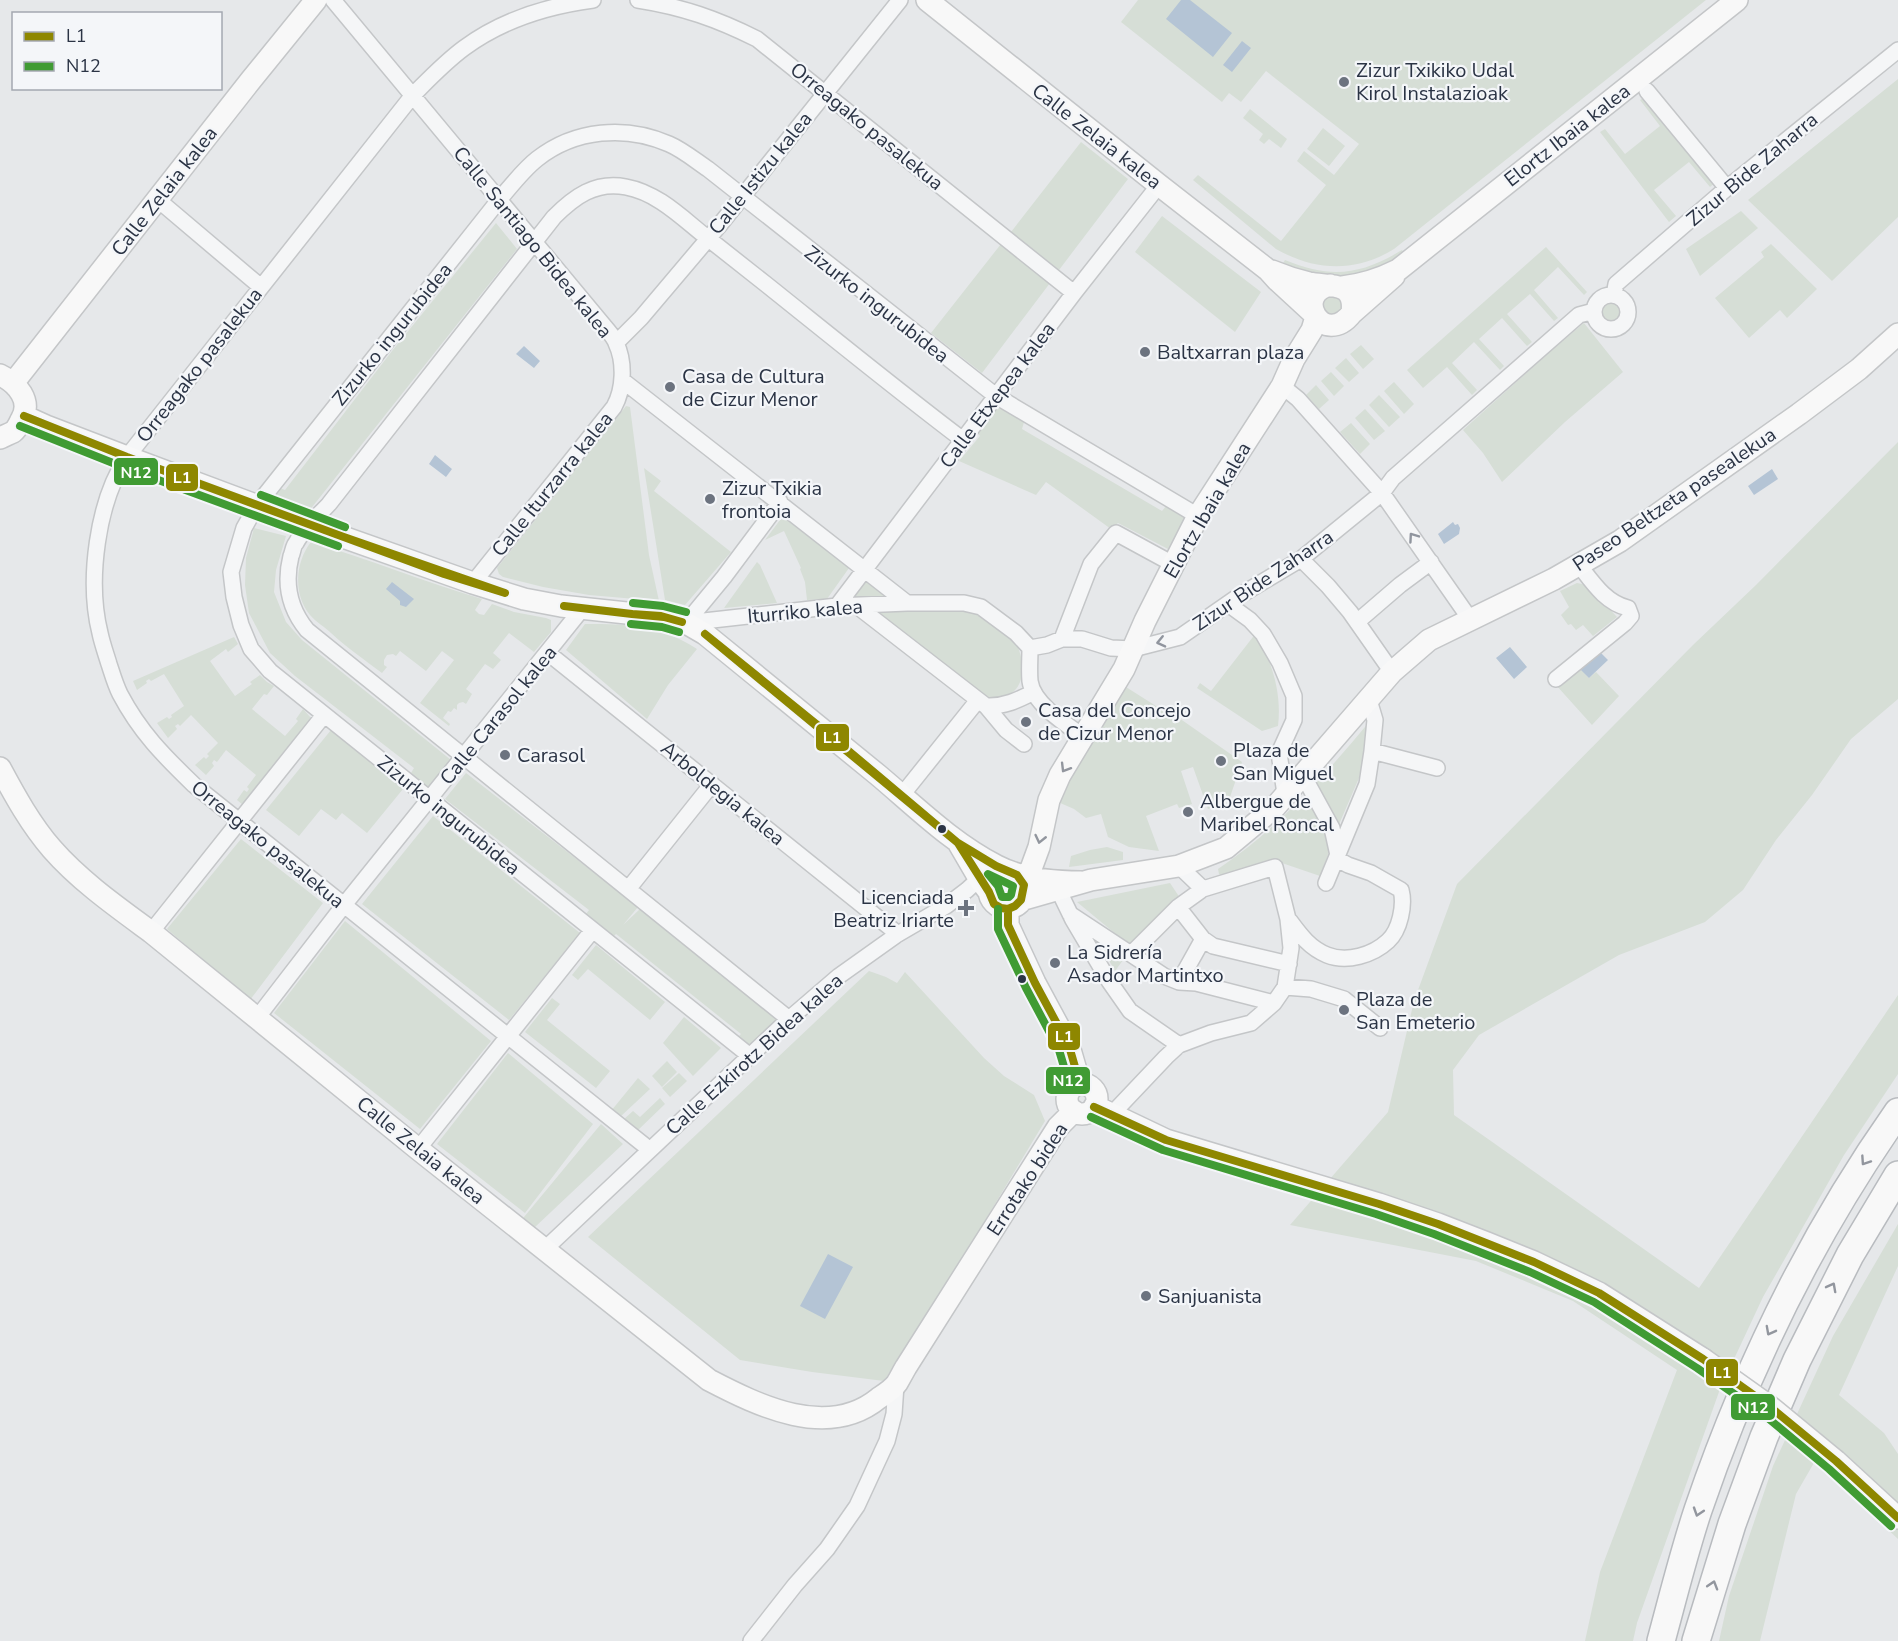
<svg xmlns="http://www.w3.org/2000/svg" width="1898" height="1641" font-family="'Nunito Sans',sans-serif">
<rect width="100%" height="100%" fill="#e6e8ea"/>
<path fill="#d6ded6" d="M1138,0H1706L1394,249C1355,273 1315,271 1276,249L1193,180L1198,175L1281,241L1326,185L1297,161L1304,151L1334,175L1359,144L1266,71L1241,102L1229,93L1222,102L1121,22Z
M1898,79V217L1832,281L1748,200Z
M1645,97L1715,183L1710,187L1689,162L1654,190L1676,216L1669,222L1600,132L1605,129L1625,154L1660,126L1640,100Z
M1250,109L1287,139L1281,148L1269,139L1264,144L1259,140L1263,134L1243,118Z
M1323,128L1345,146L1329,166L1307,149Z
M1081,142L1128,179L1059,270L1011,232Z
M1741,211L1758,228L1700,276L1686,249Z
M1162,216L1261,292L1235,332L1135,252Z
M496,223L517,249L309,511L275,500L277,487L285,490L392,351Z
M1001,244L1050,283L982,373L931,333Z
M1771,244L1817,289L1787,318L1780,310L1749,338L1715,298L1764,257L1761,252Z
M1546,247L1587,292L1584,295L1558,267L1534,290L1558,318L1554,321L1530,294L1507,314L1532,342L1527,346L1502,318L1479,339L1504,366L1500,370L1474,342L1452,363L1477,390L1472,395L1447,367L1423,388L1407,370Z
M1402,250L1405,254L1369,274L1336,280L1280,268L1285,260C1331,279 1361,275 1402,250Z
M1338,294L1343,305L1340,313L1328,317L1318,302L1320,298Z
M1601 313a10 10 0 1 1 20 0a10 10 0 1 1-20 0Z
M1584,323L1623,372L1565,422L1502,482L1483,453L1463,430L1554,348Z
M1361,345L1374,359L1363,369L1350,354Z
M1346,358L1359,373L1349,382L1335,368Z
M1331,372L1344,386L1334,396L1321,381Z
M1394,382L1414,404L1404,414L1384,391Z
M1316,385L1329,400L1319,409L1306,395Z
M1379,395L1400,417L1389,427L1369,405Z
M626,406L630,407L649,555L659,601L589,595L543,587L503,577L499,574L497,568Z
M994,408L1006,409L1024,422L1022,429L1162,511L1167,505L1186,516L1168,549L1118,523L1111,529L1046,482L1036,495L959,461L980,436L977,432Z
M1365,409L1385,431L1374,440L1355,418Z
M1351,423L1370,444L1360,454L1340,432Z
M1898,442V699L1851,739L1812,795L1776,840L1743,890L1705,922L1619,955L1479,1035L1453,1070L1454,1115L1699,1288L1898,995V1074L1844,1155L1763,1297L1720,1389L1637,1623L1633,1641H1585L1600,1572L1677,1370L1573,1301L1476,1261L1290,1225L1388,1112L1414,1001L1457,884L1693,645L1756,585Z
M644,468L661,481L654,491L731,552L685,605L665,600Z
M783,516L849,568L827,599L807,600L805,582L800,569L801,568L784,531L765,540Z
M254,528L286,536L276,570L274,592L286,622L302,640L451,760L429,790L411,773L414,768L295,676L270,653L249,613L245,585L246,558Z
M311,542C369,559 424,582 482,599L475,610L479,614L484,615L492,604L514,612L546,618L551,620V632L534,652L509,633L493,653L501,660L493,669L485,664L466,689L472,694L466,704L463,702L459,703L457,705V710L454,708L451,712L448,711L443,718L450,724L449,726L420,703L454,660L442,651L426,671L400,651L396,656L393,654L387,655L384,660V665L387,667L382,673C365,660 347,648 331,633C325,627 316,622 310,615C293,595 295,562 311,542Z
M757,562L760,565L777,603L724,608Z
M866,577L890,599L850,598Z
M1577,583L1587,585L1617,617L1593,636L1583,625L1576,630L1571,624L1568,625L1561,615L1569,607L1560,591Z
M950,608C958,609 966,610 974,612C983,615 1007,631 1013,639C1024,653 1028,684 1010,694C1003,698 994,698 987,699L878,616L879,611Z
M585,624C630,624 658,624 697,649L668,685L647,719L566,650Z
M1256,633C1272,663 1282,692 1278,726L1262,731L1197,688L1200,683L1211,691Z
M234,637L238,644L228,652L226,649L210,661L235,696L252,684L250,682L260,675L267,682L274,686L267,695L264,694L252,709L285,736L298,721L296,719L303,709L311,718L243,805L237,800L244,790L247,792L249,789L247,787L256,775L226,750L217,762L214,760L212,763L214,766L206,775L195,765L204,757L206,759L209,756L207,754L218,743L191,715L180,726L178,724L175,726L177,729L168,738L157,723L167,717L169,719L172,717L171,715L184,706L164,674L151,681L149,679L146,681L147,683L137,690L133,681Z
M1578,666L1589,678L1596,672L1619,696L1592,725L1556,685Z
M1121,683L1128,685L1126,687L1178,720L1179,718L1242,762L1229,800L1208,809L1193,767L1181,771L1192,804L1179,808L1177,804L1146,816L1159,851L1129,847L1108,837L1101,814L1086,818L1074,809L1058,802L1063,790Z
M1370,721L1359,778L1340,822L1320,876L1279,862L1224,877L1219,874L1218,869C1278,829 1324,776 1370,721Z
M331,730L403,789L367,833L342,813L336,820L321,809L299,836L266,810Z
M466,773L638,907L623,925L640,909L779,1020L749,1047L737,1038L741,1034L616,934L613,937L586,914L589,910L445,799Z
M433,816L580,933L509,1020L362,904Z
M241,839L323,903L250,1000L167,929Z
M1107,847L1123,852V860L1069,867L1071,856L1090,850Z
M1170,883L1180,898L1129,945L1077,902Z
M345,921L491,1041L420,1129L274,1013Z
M1094,934L1126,956L1115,971Z
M596,945L665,1002L650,1020L588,969L578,980L572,975Z
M869,971L886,977L897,983L905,972L984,1058L1004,1076L1034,1095L1045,1121L954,1272L884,1381L812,1372L740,1360L588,1237Z
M552,998L560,1004L547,1020L610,1071L596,1088L525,1032Z
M684,1017L721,1048L693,1076L663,1043Z
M508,1053L593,1124L525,1213L437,1144Z
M667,1061L677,1072L662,1087L652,1076Z
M679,1073L687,1081L670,1097L662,1088Z
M638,1078L650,1089L620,1117L611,1111Z
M660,1098L665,1104L636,1132L623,1120L633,1111L640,1117Z
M601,1124L623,1144L534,1228L524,1220V1217Z
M1898,1224V1266L1839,1395L1884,1433L1898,1454V1539L1815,1461L1796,1494L1760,1641H1719L1729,1596L1773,1466L1833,1336Z"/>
<path fill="#b4c4d5" d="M1181,0H1190L1232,33L1213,57L1166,19Z
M1242,41L1251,48L1232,72L1223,65Z
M524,346L540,361L534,368L516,354Z
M435,455L452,469L446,477L429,464Z
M1772,469L1778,479L1754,495L1748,486Z
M1453,522L1455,525L1458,524L1460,528L1459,534L1444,544L1438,534Z
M392,582L414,599L406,607L400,605V601L386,589Z
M1510,647L1527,667L1514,679L1496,658Z
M1599,651L1608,660L1589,678L1580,669Z
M828,1254L853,1267L825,1319L800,1306Z"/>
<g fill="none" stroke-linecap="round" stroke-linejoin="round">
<g stroke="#c4c6c8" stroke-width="18">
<path id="street" d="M333,0L605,327C609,332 614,337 616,343C625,362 624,389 614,407L473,583
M593,0C547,6 502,20 464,48C445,62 429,79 413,95L127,457C97,502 87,581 100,633C102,643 106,654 109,664C112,673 115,684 120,694C140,732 163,755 194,785L644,1145
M638,0C683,7 717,19 757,39L1074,293
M1647,91L1727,188
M157,199L261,287
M1594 312a17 17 0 1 1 34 0a17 17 0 1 1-34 0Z
M1614,295L1616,284L1727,188L1898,50
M616,343L641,318L718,227L900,0
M622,380L907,603
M1282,386L1298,399L1382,493L1470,619
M1301,559L1328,586L1350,612L1392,672
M1228,604L1250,620L1263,634L1280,663L1294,696V720L1279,753L1285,794
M837,606L1074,293L1159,185
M857,606L986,706C1004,707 1018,700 1034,692
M1357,622L1400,585L1431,562
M686,623L837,606L907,603H964L981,607L1016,633L1030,648
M686,623L724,577L780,502
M1062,639L1091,564L1116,533L1173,564
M1030,648L1047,645L1062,639H1082L1111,648L1133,649L1180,637L1239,596L1301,559L1382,493L1393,478L1579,315L1594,311
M1030,648C1030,659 1029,670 1030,681C1033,704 1067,725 1084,737
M548,653L898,934
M1556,679L1625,623L1631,616L1628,608C1606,603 1593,583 1579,565
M986,706L1006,730L1024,744
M1372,751L1437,768
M902,795L978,700
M1179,866L1203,889
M1326,883L1367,784L1372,751L1375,720L1369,700
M629,888L712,784
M1058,889L1073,920L1109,981L1130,1011L1179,1045
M1178,907L1203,939L1213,946L1289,964
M1070,914L1164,976L1179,982L1196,983L1274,1003
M1290,921C1301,936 1310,948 1327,955C1347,963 1373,955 1388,941C1400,930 1405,905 1401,890L1371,873L1348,865L1339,860L1332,828L1309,786
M151,932L324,715
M1179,982L1203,939
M1285,987L1311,989L1344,999L1380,1028
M257,1018L344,905L582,609
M789,1019L307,630C289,608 284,584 291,556C293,552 293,546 296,543C304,528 318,516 329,504L554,217C574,197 595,181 626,187C659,193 684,220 710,240C729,255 748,270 767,285C832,337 897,390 963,440
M750,1056L270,671L251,649L241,625L234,597L231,572L244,528L257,505L499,200C511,186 523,170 537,159C575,129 626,125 669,144C683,150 696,161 708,169L996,396L1198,516
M1112,1114L1166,1057L1179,1045L1211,1033L1251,1023L1274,1003L1285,987L1291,948L1288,919L1275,867L1203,889L1178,907L1131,954
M418,1149L592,931
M545,1249L789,1019L839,976L898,934L946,906L967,890L979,879
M751,1641L795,1585L827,1549L857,1506L887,1441L894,1414L896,1385"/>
</g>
<g stroke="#c4c6c8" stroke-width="24">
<path id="secondary" d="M927,0L1159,185L1268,270L1277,280L1314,314
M1272,271C1284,276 1296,280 1309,283C1331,287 1356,281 1352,313C1324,349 1291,295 1330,285
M1342,287C1362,285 1380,279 1398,270L1737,0
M1352,313L1394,276
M0,375C17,383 33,401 21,420C19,424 17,429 13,432C9,434 4,436 0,438
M14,382L251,80L316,0
M24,416L46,426L127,457L309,525L473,583L524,599L561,606L664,617L686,623L705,634C763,681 821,728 878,775C916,807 952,843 997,866C1022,879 1052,882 1081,882
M0,768C15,796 31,825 52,849C80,881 117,907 151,932L418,1149L709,1380C759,1406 828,1440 879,1398C885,1394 893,1389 897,1383C900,1378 903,1372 906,1367L1058,1127L1074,1111
M959,844L980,880L989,892
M989 890a18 18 0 1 1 36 0a18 18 0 1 1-36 0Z
M1028,877L1039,847L1049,800L1060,775L1124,669L1145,621L1198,516L1282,386L1294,359L1312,330L1316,317
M1021,900L1091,880L1179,866L1226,848L1275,807L1392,672L1429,640L1554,579L1620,541L1799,414L1859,369L1898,334
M1008,909V925L1035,983L1069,1046L1080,1084
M1067 1099a15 15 0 1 1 30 0a15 15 0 1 1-30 0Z
M1094,1107L1101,1109L1166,1140L1379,1204L1438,1224L1487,1243L1534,1262L1599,1293L1703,1359
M1836,1461L1898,1518"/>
</g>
<g stroke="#b8bbbf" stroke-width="30">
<path id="highway" d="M1661,1641C1673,1597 1684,1552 1698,1510C1746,1369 1812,1234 1898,1112
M1696,1641L1732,1524L1764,1437L1797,1360L1850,1255L1898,1175"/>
</g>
<use href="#street" stroke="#f5f6f7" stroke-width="15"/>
<use href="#secondary" stroke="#f8f8f8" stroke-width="21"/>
<use href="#highway" stroke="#f8f8f8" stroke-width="27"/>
<g stroke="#c4c6c8" stroke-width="24" stroke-linecap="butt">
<path id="secondary-bridge" d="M1703,1359L1769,1406L1836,1461"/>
</g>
<use href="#secondary-bridge" stroke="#f8f8f8" stroke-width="21"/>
<g stroke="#f4f6f9" stroke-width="12">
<path id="bus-1" d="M24,416L127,457L341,536
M257,505L341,536
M341,536L505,593
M341,536L444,574L505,593
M564,606L632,614
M564,606L632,614
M632,614L661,616L682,622
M632,614L664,617L682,622
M705,634L825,731L958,843
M705,634L958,843
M958,843L996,866L1017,875L1024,885L1021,900L1015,906L1008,909L1001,908L994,904L989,892Z
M1008,909V925L1035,983L1069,1046L1080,1084
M1094,1107L1166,1140L1379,1204L1438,1224L1534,1262L1599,1293L1703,1359L1769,1406L1836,1461L1898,1518"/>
</g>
<g stroke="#f4f6f9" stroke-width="12">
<path id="bus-2" d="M20,426L123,467L338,546
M261,495L345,527
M633,603L663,606L686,612
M631,624L662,627L679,632
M988,874L1013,886L1011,895L1009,897H1002L998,886Z
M998,909V929L1026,988L1059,1050L1070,1087
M1091,1117L1163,1150L1376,1214L1434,1234L1530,1272L1594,1302L1697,1368L1763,1414L1829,1469L1891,1526"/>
</g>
<use href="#bus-1" stroke="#8e8700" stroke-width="8"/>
<use href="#bus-2" stroke="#409b33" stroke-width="8"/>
</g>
<defs><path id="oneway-chevron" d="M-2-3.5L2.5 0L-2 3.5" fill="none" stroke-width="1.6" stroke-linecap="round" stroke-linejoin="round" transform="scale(1.5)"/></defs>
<g stroke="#90959e">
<use href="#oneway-chevron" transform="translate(1413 537) rotate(-125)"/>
<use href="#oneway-chevron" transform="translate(1161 642) rotate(167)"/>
</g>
<g stroke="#92969e">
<use href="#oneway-chevron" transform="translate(1065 768) rotate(121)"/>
<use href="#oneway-chevron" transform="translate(1040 839) rotate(103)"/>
<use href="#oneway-chevron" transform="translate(1865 1161) rotate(124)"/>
<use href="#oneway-chevron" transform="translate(1832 1287) rotate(-62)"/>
<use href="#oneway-chevron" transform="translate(1770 1331) rotate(118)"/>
<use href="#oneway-chevron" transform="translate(1698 1512) rotate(108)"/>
<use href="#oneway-chevron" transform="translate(1713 1585) rotate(-73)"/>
</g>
<g fill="#6c737f" stroke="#f4f6f9" stroke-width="2">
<circle cx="1344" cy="82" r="6"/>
<circle cx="1145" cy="352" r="6"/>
<circle cx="670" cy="387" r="6"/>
<circle cx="710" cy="499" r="6"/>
<circle cx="1026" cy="722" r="6"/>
<circle cx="505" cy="755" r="6"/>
<circle cx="1221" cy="761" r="6"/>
<circle cx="1188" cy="812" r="6"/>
<path d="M963 899h6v6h6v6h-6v6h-6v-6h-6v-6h6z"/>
<circle cx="1055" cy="963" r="6"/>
<circle cx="1344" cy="1010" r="6"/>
<circle cx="1146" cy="1296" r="6"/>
</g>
<g fill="#2b3445" stroke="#f4f6f9" stroke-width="2">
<circle cx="942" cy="829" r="5"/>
<circle cx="1022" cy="979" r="5"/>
</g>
<g text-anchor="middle" stroke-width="4.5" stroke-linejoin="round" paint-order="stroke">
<g font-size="20" fill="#2b3445" stroke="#f4f6f9" text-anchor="start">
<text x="1356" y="77">Zizur Txikiko Udal<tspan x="1356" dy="23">Kirol Instalazioak</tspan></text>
<text x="1157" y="359">Baltxarran plaza</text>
<text x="682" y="383">Casa de Cultura<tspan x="682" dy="23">de Cizur Menor</tspan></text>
<text x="722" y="495">Zizur Txikia<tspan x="722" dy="23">frontoia</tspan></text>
<text x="1038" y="717">Casa del Concejo<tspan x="1038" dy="23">de Cizur Menor</tspan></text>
<text x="1233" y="757">Plaza de<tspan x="1233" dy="23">San Miguel</tspan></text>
<text x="517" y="762">Carasol</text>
<text x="1200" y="808">Albergue de<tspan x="1200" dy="23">Maribel Roncal</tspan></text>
<text x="954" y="904" text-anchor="end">Licenciada<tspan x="954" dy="23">Beatriz Iriarte</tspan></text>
<text x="1067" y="959">La Sidrería<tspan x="1067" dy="23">Asador Martintxo</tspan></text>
<text x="1356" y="1006">Plaza de<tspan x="1356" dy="23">San Emeterio</tspan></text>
<text x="1158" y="1303">Sanjuanista</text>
</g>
<g font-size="20" fill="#2b3445" stroke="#f4f6f9">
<text transform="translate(867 126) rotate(39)" y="7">Orreagako pasalekua</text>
<text transform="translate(1567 135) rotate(-38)" y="7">Elortz Ibaia kalea</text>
<text transform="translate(1097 136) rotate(38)" y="7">Calle Zelaia kalea</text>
<text transform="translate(1752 169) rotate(-40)" y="7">Zizur Bide Zaharra</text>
<text transform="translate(760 173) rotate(-51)" y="7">Calle Istizu kalea</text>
<text transform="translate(164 191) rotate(-52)" y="7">Calle Zelaia kalea</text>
<text transform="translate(533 242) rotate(51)" y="7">Calle Santiago Bidea kalea</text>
<text transform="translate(877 304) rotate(38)" y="7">Zizurko ingurubidea</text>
<text transform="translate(392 334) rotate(-51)" y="7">Zizurko ingurubidea</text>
<text transform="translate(199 365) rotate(-52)" y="7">Orreagako pasalekua</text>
<text transform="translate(997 395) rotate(-53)" y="7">Calle Etxepea kalea</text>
<text transform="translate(552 484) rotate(-51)" y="7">Calle Iturzarra kalea</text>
<text transform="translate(1674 499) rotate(-34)" y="7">Paseo Beltzeta pasealekua</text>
<text transform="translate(1207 510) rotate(-60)" y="7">Elortz Ibaia kalea</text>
<text transform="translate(1263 580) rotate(-34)" y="7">Zizur Bide Zaharra</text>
<text transform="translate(805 611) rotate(-5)" y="7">Iturriko kalea</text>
<text transform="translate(498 715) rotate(-51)" y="7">Calle Carasol kalea</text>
<text transform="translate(723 793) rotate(39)" y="7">Arboldegia kalea</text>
<text transform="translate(449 815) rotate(39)" y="7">Zizurko ingurubidea</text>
<text transform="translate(268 844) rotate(39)" y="7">Orreagako pasalekua</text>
<text transform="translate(754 1054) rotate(-42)" y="7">Calle Ezkirotz Bidea kalea</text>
<text transform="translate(421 1150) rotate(39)" y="7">Calle Zelaia kalea</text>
<text transform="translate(1027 1179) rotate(-57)" y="7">Errotako bidea</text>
</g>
</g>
<g stroke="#f4f6f9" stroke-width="2">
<rect x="113" y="457" width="46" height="29" rx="6" fill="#409b33"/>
<rect x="165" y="463" width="34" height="29" rx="6" fill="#8e8700"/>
<rect x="815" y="723" width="35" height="29" rx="6" fill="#8e8700"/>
<rect x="1047" y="1022" width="34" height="29" rx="6" fill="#8e8700"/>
<rect x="1045" y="1066" width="46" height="29" rx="6" fill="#409b33"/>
<rect x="1705" y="1358" width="34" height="29" rx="6" fill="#8e8700"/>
<rect x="1730" y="1393" width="46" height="28" rx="6" fill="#409b33"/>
</g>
<g font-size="16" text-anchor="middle" font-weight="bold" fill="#fff">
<text x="136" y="478">N12</text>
<text x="182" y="483">L1</text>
<text x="832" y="743">L1</text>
<text x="1064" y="1042">L1</text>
<text x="1068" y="1086">N12</text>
<text x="1722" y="1378">L1</text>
<text x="1753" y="1413">N12</text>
</g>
<rect x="12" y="12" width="210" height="78" fill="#f4f6f9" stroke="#a4a8b1" stroke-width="1.5"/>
<rect x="24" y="32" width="30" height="9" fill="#8e8700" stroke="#a4a8b1" stroke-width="1.5"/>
<text x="66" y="42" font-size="18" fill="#2b3445">L1</text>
<rect x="24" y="62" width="30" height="9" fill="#409b33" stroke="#a4a8b1" stroke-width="1.5"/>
<text x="66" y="72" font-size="18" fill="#2b3445">N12</text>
</svg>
